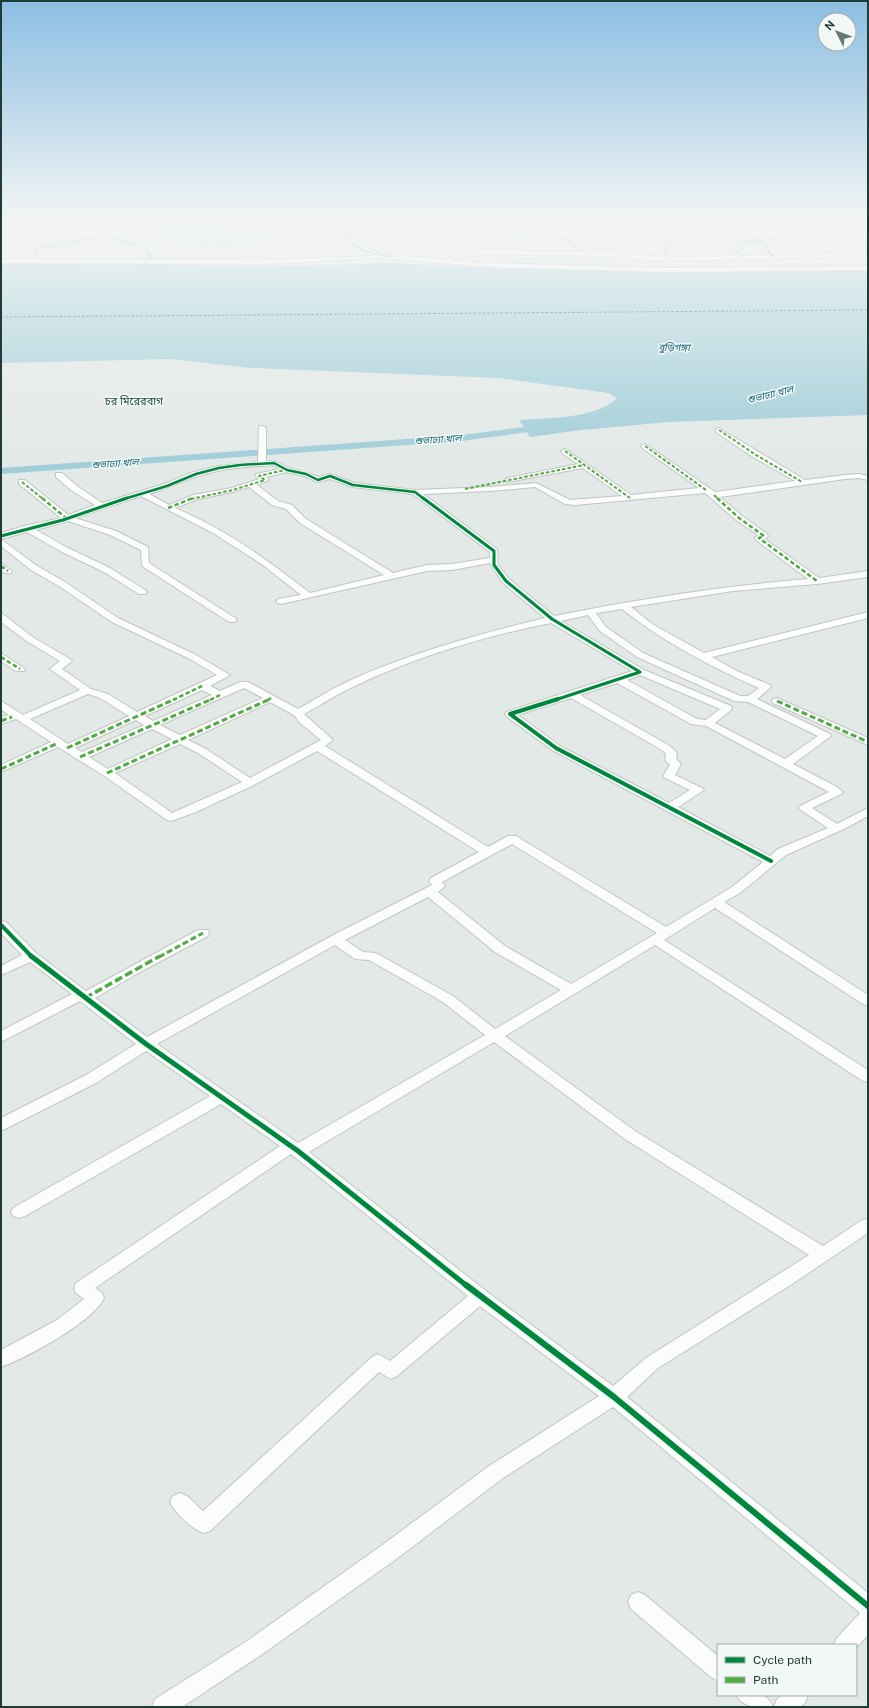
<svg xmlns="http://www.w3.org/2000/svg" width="869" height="1708" font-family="'Public Sans','Noto Sans Bengali',sans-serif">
<rect width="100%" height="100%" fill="#e3e9e6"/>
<path fill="#cbe3d3" d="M192,221L293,239L198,249L152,230Z
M530,232L532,236L529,237L531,240H522L519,237L492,235L491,233Z
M538,253L569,254L570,263H539Z"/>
<path fill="#a2ced9" d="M128,262L213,266H286L395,263L502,269L652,272L868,270V415L668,422L581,430L530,437L519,420C547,418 596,419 617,398L608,393L498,378L251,368L171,359L1,363V263Z"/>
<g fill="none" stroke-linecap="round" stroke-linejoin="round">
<path fill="#a2ced9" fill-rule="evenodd" d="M114,220H122L109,229L113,235L139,245V247H135L108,237L103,228Z
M148,250L150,251L155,258L154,266L142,274H138V272L148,265L149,258L145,252Z
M546,424L549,425L550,427L549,429L462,441L1,474V468L462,435Z"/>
<path stroke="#19657a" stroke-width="1" stroke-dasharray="2.5 2" stroke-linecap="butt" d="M1,317L868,310"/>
<g stroke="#c0c6c3" stroke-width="2">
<path id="minor" d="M105,220H111L105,225L98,238L42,249L45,251L42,253L1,241V237L35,247L94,236L101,223Z
M322,220H331L346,224L354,220H360L347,228L346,235L395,220H403L348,238L379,254L488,263L669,268L868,266V270L669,272L488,267L380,258L267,264L1,263V259L267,260L372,256L343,239L340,233L343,226Z
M473,220H478L486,230L490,250L573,252L574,249L571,244L555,238L547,229L531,221C543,218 550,229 558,235C567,242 572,238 580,249L578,252H606C611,239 609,229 599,220H605C615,229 615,241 611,253L665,257L660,245L669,239L671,233L665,220H670L677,233L673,241L666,246L670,257L737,256L730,249L736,242L783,236L786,238L785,239L740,244L736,249L743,256L868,253V257L658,261L608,256L488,254L450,259L449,258L452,256L485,251L482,230Z
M728,220H733L742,227L774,226L792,220H801L774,228L745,229L751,234L748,236Z
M849,220H868V222L851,221Z
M259,426H262L266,428V461C278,460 280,465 290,468C300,472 309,473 319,477L330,474L355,483L415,490L490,487L536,483L570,500L622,496L583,468L508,482L504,480L508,478L578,464L562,453L561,451L565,449L631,495L699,488L642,448L641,446L645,444L715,492L795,481L753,457L716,432L715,430L719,428L805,480L845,475L859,474L868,476V480L859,478L845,479L720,497L742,516L767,534L768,536L765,539L819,578L868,571V577L817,584L733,591L631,607L652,624L704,653L868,612V618L712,657L737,671L770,685L771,687L757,699L830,734L831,736L793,764L835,786L843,792L841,794L812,808L837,824L868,808V816L846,828L786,855L740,893L724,902L868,995V1006L863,1004L715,908L664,940L868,1070V1082L863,1081L655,945L505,1036L635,1131L823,1246L862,1220L868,1219V1233L792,1284L658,1368L627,1397L868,1593V1635L856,1648V1645H834L837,1638L860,1613L613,1407L503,1478L395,1560L261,1655L182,1707H152L155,1699L247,1641L381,1546L489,1466L599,1396L480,1306L397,1376L391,1379L379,1372L210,1531L203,1533C191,1528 176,1514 170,1502L173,1496L180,1493L187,1496L203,1511L372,1357L378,1354L390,1361L468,1296L291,1154L95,1288L102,1293L104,1298C93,1322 26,1358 1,1367V1350L57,1320L84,1299L76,1293L74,1288L76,1283L280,1146L221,1104L25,1216L19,1218L13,1216L11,1212L13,1208L210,1096L146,1051L96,1083L1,1131V1118L86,1075L136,1044L80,1001L1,1042V1031L72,994L30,962L1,975V966L22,955L1,933V921L6,922L36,953L86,991L198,930H208L209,933L208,936L140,972L95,998L147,1037L339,932L432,885L429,881L431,878L479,852L317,751L254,785L196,812L171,821L167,820L103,775L58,747L1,772V765L51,742L16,719L1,724V717L9,715L1,709V701L23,715L80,690L50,669L60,661L28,642L1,622V614L4,615L34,638L70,659L72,661L62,669L91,689L108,694L137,712L217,675L190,659L112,622L59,586L31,570L1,546V539L37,566L65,582L118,618L196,655L230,675L210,686L220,691L240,682H248L298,709C316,699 333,688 351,680C413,652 480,634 545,618L503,583L490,563L452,570L427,571L281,604L278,603L276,601L278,599L301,595L263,565L213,533L141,496L75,518L116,531L148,547L149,563L235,618L237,620L235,622H229L142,566L141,550L110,535L68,521L36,530L66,547L110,568L145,590L147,592L145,594H139L104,572L60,551L27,532L1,539V533L24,526L61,518L19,484V480H25L68,515L95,505L71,490L56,477V473H62L77,486L102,503L164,484L193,472L219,466L258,462ZM273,465L280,469L256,474L255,476L259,479L232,488L193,495L169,505L149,494C166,489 182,481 199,476C223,468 248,467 273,465ZM287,472L304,476L318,482L330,479L353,487L413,494L490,552V558L452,564L427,565L393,573L306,519L292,505L278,501L257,485L269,480L266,477ZM249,487L272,505L286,509L300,523L384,575L310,593C268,560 225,529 175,508L198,499L233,492ZM535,487L565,504L575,505L705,493L736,520L758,535L755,538L756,540L808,579C723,586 638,599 554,616L509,579L498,565L497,549L423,494L490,491ZM622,609C662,641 711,667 759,688L748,696H740L643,653L606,627L596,613ZM588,615L600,631L637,657L734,701L748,702L818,736L785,759L715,723L731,710L732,708L731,706L644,670L561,621ZM551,623L632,671L506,712L505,714L506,716L552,750L763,862L732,887L666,927L516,836H508L488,847L325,746L333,740L304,714C322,704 339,693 357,685C418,656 486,636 551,623ZM640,675L720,709L706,720L697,719L627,680ZM617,683L691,724L706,726L829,792L800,806L798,808L828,828L778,849L770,856L678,807L704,790L702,788L675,775L681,764L676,759L677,753L670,746L580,695ZM244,688L263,698L180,735L160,725ZM202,690L212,695L153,721L145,716ZM88,694L100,698L129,716L68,744L30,719ZM571,698L662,750L666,754L665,760L670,765L663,776L665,778L690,790L669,803L560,746L518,715ZM270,702L294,715L300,723L321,740L250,778L206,749L188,740ZM136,720L144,725L82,752L75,748ZM152,729L172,739L108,769L89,757ZM180,744L198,753L242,782L172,813L115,773ZM512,844L657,933L571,984L505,946L438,892L445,886L442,882ZM428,897L495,952L561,990L495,1029L453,996L376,953L363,952L345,940ZM335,945L355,959L369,960L443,1002L485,1035L298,1143L157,1044ZM494,1042L625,1139L809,1255L646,1358L613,1386L486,1291L309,1152Z
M1,563L12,571L11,573H5L1,570Z
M1,654L4,655L25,669L24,671H16L1,661Z
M777,698L868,738V745L773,703L772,701L773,699Z
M638,1592L645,1595L718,1656V1681L711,1677L631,1609L628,1602L631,1595Z
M736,1695C752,1695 766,1690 773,1707C757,1707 743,1708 736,1695Z
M782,1695H808L805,1703L800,1707H774L777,1699Z"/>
</g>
<g stroke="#c0c6c3" stroke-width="2">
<path id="tertiary" d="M7,220H15L1,229V224Z"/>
</g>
<use href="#minor" fill="#fbfcfb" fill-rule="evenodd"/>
<use href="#tertiary" fill="#fbfcfb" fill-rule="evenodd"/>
<path stroke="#52ac45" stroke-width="1.5" stroke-dasharray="3 1.5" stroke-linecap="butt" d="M324,220L347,226
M358,220L345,227L343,233C354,249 374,255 392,257
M475,220L484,230L488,252
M601,220C613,229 613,241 608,254
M667,220L674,233L671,240L663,245L668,259
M730,220L757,241
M851,220L868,221
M12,221L15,220
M533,221L549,228L557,237L573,243L577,249L575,253
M742,228L774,227L799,220
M345,237L401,220
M760,240L773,256
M35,249L96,237L103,224L109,220
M741,257L733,249L738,243L783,238"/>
<path stroke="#52ac45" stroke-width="2" stroke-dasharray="3.5 2" stroke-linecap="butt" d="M719,430L756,455L802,482
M645,446L706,490
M565,451L630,498
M22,482L43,499
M465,489L584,465
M714,495L718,499
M191,499L233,490L265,480L259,476L285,470"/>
<path stroke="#52ac45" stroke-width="2.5" stroke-dasharray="4.5 2.5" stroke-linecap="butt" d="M42,498L66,518
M717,498L739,518L764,536L759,538L817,581
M168,508L193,498
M1,566L8,571
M1,657L20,669
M173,700L202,686
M210,700L220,695
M268,700L271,698"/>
<path stroke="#52ac45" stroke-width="3" stroke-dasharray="6 3" stroke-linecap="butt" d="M777,701L868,742
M1,721L12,717
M67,748L175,699
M80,757L212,699
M1,769L58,743
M107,773L270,699
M159,957L203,933"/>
<path stroke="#52ac45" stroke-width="3.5" stroke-dasharray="8 3.5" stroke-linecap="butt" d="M85,998L160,956"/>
<g stroke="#f1f8f5" stroke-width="4">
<path id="cycleway-far4" d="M124,499L167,486L196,474L219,468L240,465L274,463L287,470L306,474L318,480L330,476L353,485L415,492L424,499"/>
</g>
<g stroke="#f1f8f5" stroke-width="5">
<path id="cycleway-far3" d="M423,498L494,551V565L506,581L552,619L640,672L555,700
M1,536L63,520L127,498"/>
</g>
<g stroke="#f1f8f5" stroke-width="6">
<path id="cycleway-far2" d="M558,699L510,714L556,748L771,861
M1,925L32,957"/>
</g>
<g stroke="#f1f8f5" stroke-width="8">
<path id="cycleway-far1" d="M31,956L146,1044L298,1151L467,1286"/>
</g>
<g stroke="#f1f8f5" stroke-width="9">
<path id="cycleway" d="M466,1285L614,1397L868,1606"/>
</g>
<use href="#cycleway-far4" stroke="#00873e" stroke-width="2.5"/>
<use href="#cycleway-far3" stroke="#00873e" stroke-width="3"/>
<use href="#cycleway-far2" stroke="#00873e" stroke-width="4"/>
<use href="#cycleway-far1" stroke="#00873e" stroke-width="5"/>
<use href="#cycleway" stroke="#00873e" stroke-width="6"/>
</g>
<linearGradient id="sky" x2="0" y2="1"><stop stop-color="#8cbee2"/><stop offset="0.48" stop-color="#f2f5f4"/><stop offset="1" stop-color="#f2f5f4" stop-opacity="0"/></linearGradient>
<rect width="869" height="459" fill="url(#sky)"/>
<g text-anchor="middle" stroke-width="3" stroke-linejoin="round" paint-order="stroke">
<g font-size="10" font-style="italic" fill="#19657a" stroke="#f1f8f5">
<text x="674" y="351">বুড়িগঙ্গা</text>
<text transform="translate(770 394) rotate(-14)" y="4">শুভাঢ্যা খাল</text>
<text transform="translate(438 439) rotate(-4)" y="4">শুভাঢ্যা খাল</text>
<text transform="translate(115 463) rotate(-4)" y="4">শুভাঢ্যা খাল</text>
</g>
<g font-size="11" fill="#1c4f45" stroke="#f1f8f5">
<text x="134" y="405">চর মিরেরবাগ</text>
</g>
</g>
<rect width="869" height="1708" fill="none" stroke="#203c36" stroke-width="4"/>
<rect x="717" y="1644" width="140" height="52" fill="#f1f8f5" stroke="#9dada9"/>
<rect x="725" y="1657" width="20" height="6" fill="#00873e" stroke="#9dada9"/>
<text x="753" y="1664" font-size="12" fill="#203c36">Cycle path</text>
<rect x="725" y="1677" width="20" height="6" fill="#52ac45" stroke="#9dada9"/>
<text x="753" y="1684" font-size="12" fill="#203c36">Path</text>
<g transform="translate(837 32) rotate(312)"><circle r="19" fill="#f1f8f5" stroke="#9dada9"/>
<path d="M0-3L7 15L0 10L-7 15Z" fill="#647974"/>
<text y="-6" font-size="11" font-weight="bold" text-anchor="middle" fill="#203c36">N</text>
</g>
</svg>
